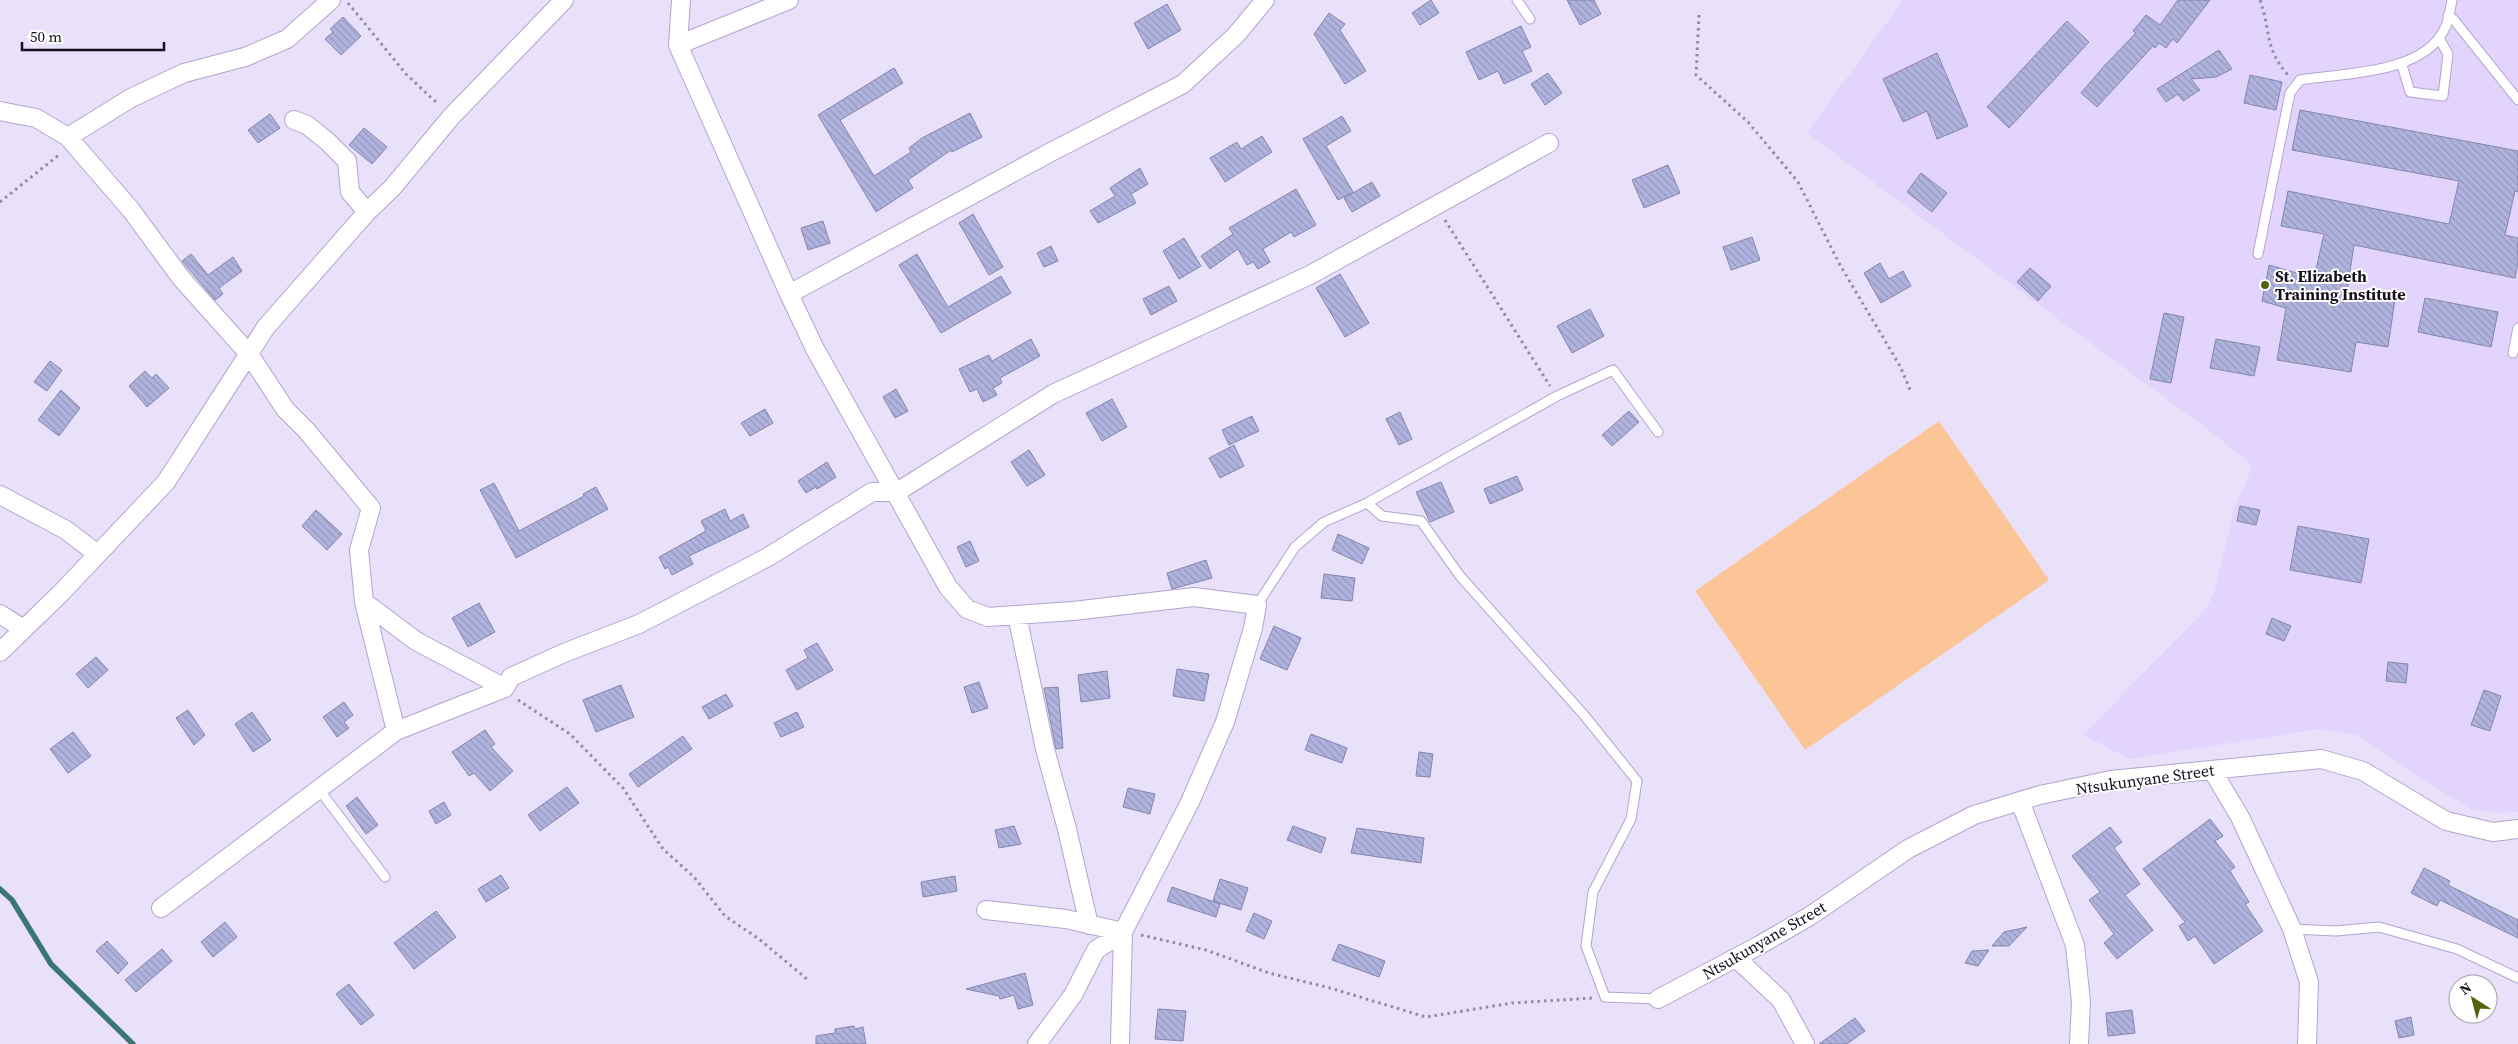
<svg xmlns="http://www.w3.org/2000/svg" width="2518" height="1044" font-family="'Source Serif 4',serif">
<defs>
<pattern id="building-back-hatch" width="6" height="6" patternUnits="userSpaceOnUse" patternTransform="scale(1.25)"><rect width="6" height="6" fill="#afb3de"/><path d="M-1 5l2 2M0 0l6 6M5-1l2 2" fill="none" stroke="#9699be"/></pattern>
</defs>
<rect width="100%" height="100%" fill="#e9e0fa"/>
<path fill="#e2d4fc" d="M1903,0H2518V812L2496,813L2471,809L2423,780L2358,735L2318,729L2130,759L2083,735L2206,609L2215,590L2236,502L2246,484L2252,465L2218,437L1807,133Z"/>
<path fill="#fcc598" d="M1939,421L2049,580L1805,750L1695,591Z"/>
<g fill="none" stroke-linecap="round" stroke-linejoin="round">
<path stroke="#3a7771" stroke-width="5.5" d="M0,889L12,900L51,964L133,1044"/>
</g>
<path fill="url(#building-back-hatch)" stroke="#8386ae" d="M1431,0L1439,13L1420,25L1412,13Z
M1567,0H1594L1601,14L1580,25Z
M2178,0H2210L2177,43L2173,39L2166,48L2159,43L2155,48L2153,46L2097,107L2081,93L2105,65L2136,33L2133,31L2146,15L2160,25Z
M1167,4L1181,30L1148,49L1134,23Z
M1329,13L1345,24L1340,30L1366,71L1345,84L1314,34Z
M343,17L361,36L341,55L325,39L333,32L330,29Z
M2067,21L2089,42L2009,128L1987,107Z
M1521,26L1531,47L1522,51L1532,71L1504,84L1498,71L1479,80L1466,52Z
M2219,50L2232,69L2216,77L2191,79L2200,90L2183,101L2178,94L2166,102L2157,89Z
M1937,53L1968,126L1937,139L1927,111L1903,122L1883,79Z
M894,68L903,83L840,120L874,176L911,152L909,148L922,138L970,113L982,137L952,152L951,150L908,180L913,188L876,212L818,115Z
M1548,73L1562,93L1545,105L1531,84Z
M2250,75L2282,82L2276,110L2244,103Z
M2300,110L2518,151V192L2515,191L2505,235L2518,238V262L2515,278L2354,245L2347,291L2395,299L2388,347L2356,342L2351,372L2277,360L2286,308L2262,301L2269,265L2314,278L2324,234L2281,226L2288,191L2449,224L2459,181L2292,150Z
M270,114L280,128L258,143L248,130Z
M1342,116L1351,131L1326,146L1353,192L1338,200L1303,139Z
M364,128L387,147L372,164L349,145Z
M1262,136L1272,152L1225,182L1210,158L1237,142L1241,149Z
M1668,165L1680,193L1644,208L1632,180Z
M1140,168L1148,184L1131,194L1136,203L1098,223L1090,211L1115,196L1110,188Z
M1921,173L1947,193L1932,212L1907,192Z
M1372,182L1380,196L1352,212L1344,198Z
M1296,189L1316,225L1294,237L1291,232L1263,249L1270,262L1258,269L1253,262L1247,265L1238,249L1210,269L1201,256L1233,234L1229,228Z
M973,214L1003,267L989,275L959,223Z
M823,221L830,243L808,250L801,228Z
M1752,237L1760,260L1731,270L1723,247Z
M1184,238L1201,266L1179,279L1163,251Z
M1051,246L1058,261L1044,267L1037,253Z
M191,254L208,275L233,257L242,271L219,288L223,294L215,300L182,261Z
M917,254L948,307L1001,276L1011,293L941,333L899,265Z
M1880,263L1889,279L1903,271L1911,286L1881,303L1864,273Z
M2030,268L2051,286L2038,301L2017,282Z
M1340,274L1369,323L1345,337L1316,288Z
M1169,286L1177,301L1151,315L1143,299Z
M2425,298L2498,312L2491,347L2418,332Z
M1590,309L1604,336L1572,353L1557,326Z
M2164,313L2184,317L2171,383L2150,379Z
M1031,339L1040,356L1000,378L1002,383L993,388L997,395L983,402L977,389L970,392L959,369L989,355L992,361Z
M2216,339L2260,347L2254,376L2210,368Z
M50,361L62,370L47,391L34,382Z
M145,371L152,378L156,374L169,388L147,407L129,386Z
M896,389L908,411L895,418L883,397Z
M61,390L80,408L59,436L38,420Z
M1112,399L1127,427L1102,441L1086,413Z
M765,409L773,423L750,436L741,423Z
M1629,411L1639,422L1612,446L1602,435Z
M1400,412L1412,439L1399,445L1386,419Z
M1252,416L1259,431L1229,445L1222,430Z
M1234,445L1244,466L1220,478L1209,458Z
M1029,450L1045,475L1027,486L1011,462Z
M827,462L836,477L817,489L816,487L806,493L798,481Z
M1517,476L1523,490L1490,504L1484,489Z
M1441,482L1454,512L1430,522L1416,492Z
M494,483L519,531L584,496L583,494L596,487L608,509L516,558L480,490Z
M2240,506L2260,510L2256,525L2237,521Z
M725,509L730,521L743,514L749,527L689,556L693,564L672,575L668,567L665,569L659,557L706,531L701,521Z
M316,510L342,534L327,550L302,526Z
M2298,526L2369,539L2361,583L2290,570Z
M1338,534L1369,548L1362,564L1332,550Z
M970,541L979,561L966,567L957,547Z
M1206,560L1212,578L1172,589L1167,573Z
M1324,574L1355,578L1352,601L1321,598Z
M479,603L495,632L468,647L452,618Z
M2272,618L2291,626L2284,641L2266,634Z
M1274,626L1301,638L1287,670L1260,659Z
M817,643L833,670L797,690L786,670L808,658L804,650Z
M96,657L108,670L88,688L76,674Z
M2388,662L2408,664L2406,683L2386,681Z
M1177,669L1209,674L1204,701L1173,696Z
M1107,671L1110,698L1081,702L1078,675Z
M979,682L988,708L972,713L964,687Z
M621,685L634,717L596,732L583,700Z
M1058,687L1063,748L1056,749L1044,688Z
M2484,690L2501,696L2490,731L2471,725Z
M726,694L733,706L709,719L702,707Z
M344,702L353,715L344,722L349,728L337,737L323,717Z
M188,710L205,735L194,745L176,718Z
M252,712L271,740L253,752L235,724Z
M797,712L804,727L781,737L774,723Z
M485,730L495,744L491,747L513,771L490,791L474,773L469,776L452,752Z
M73,732L91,756L68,773L50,749Z
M1311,734L1347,748L1342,763L1305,750Z
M683,736L692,749L638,787L629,774Z
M1419,752L1433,754L1430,777L1416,776Z
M567,787L579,803L540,831L528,815Z
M1128,788L1155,794L1150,814L1123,807Z
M357,797L378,825L366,834L346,806Z
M444,802L451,815L436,824L429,811Z
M2210,819L2223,836L2215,841L2235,867L2230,871L2249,902L2245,904L2263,931L2214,964L2195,936L2188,941L2179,926L2185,922L2143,869Z
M1014,826L1021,844L999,848L995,830Z
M1293,826L1326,838L1321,853L1287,840Z
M2110,827L2122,842L2114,848L2140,884L2125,895L2153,930L2117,959L2104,943L2114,934L2089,900L2100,892L2072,856Z
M1357,828L1424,838L1421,863L1351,853Z
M2424,868L2450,881L2448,885L2518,920V938L2440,900L2437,906L2411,893Z
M501,875L509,888L486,902L478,889Z
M955,876L957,891L923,897L921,882Z
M1220,879L1248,888L1241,910L1213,901Z
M1172,887L1220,904L1216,917L1167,901Z
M436,911L456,937L414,969L394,943Z
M1254,913L1272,921L1264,939L1246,931Z
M225,922L237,937L213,957L201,942Z
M2027,927L2009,946H1992L2004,932Z
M107,941L128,963L118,974L96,951Z
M1339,944L1385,961L1379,977L1332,960Z
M162,949L172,961L136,992L125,980Z
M1989,950L1978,966L1965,963L1972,951Z
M1025,973L1033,1005L1018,1009L1014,995L1000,999L999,996L966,989Z
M349,984L374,1015L361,1025L336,994Z
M1158,1009L1186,1011L1183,1041L1155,1039Z
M2132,1010L2135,1033L2108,1036L2106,1013Z
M2411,1017L2414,1035L2399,1038L2395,1021Z
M1855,1018L1865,1031L1847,1044H1819Z
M854,1026L855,1029L863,1027L866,1044H816V1036L835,1033V1029Z"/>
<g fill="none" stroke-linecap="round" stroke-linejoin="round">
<g stroke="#b3a4ce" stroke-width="11">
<path id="lane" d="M1517,0L1530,19
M2448,16L2454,20L2518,100
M2402,65L2410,92L2443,96L2448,54L2439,38
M2258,254L2290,93L2300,80C2344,73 2422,74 2444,30C2449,22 2450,9 2452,0
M2513,353L2518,328
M1367,503L1382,516L1421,521L1460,576L1584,715L1637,781L1631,819L1593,892L1586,946L1605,997L1658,999
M1257,605L1295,547L1324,522L1367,503L1557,396L1613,370L1658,432
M318,788L385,877
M2292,929L2336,931L2379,927L2457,949L2518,978"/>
</g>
<g stroke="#b3a4ce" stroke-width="20">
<path id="street" d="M681,0L678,45L789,294
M678,45L789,0
M0,111L36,118L68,137L131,210L181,278L249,354L285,409L306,430L371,508L359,550L364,602L396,731
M294,120L307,125L327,141L347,161L350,192L367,212
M68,137L131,98L184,73L245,57L287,39L331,0
M0,495L66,530L96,553
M364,602L416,641L505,688L511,677L564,653L639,624L768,557L872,492H897L1053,394L1310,275L1549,143
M0,614L22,628
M1017,615L1045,749L1067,829L1089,925
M0,652L61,593L166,482L266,327L367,212L392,188L451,117L564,0
M2212,770L2240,817L2292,929L2309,982L2307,1044
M2020,801L2075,945L2081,1002L2079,1044
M161,908L396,731L505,688
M986,910L1066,919L1123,932
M1736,958L1781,1000L1805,1044
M1658,999L1758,946L1810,916L1908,849L1974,815L2040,795L2111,780L2321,759L2363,771L2446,821L2493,832L2518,829
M1037,1044L1073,995L1096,950L1123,932
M1120,1044L1123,932L1190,802L1225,722L1253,628L1257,605L1194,597L1073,611L988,617L967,609L948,587L815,349L789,294L1051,152L1183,84L1236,35L1265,0"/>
</g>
<path stroke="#928ba0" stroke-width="3" stroke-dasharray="2.5 4" stroke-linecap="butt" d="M2260,0C2271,31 2264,48 2288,75
M348,3L406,74L438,104
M1699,15L1696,75L1748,122L1798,182L1840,265L1900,366L1911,392
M0,202L60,154
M1445,220L1550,386
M518,700L570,734L612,777L623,788L663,849L694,877L725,916L759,939L808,980
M1141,935L1206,950L1269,973L1330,988L1426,1017L1512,1003L1592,998"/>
<use href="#lane" stroke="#fff" stroke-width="9"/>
<use href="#street" stroke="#fff" stroke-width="18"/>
</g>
<circle fill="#53640c" stroke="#fff" stroke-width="2" cx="2265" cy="285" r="5"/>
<g text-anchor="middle" stroke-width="4" stroke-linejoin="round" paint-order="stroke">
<g font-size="16" font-weight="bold" fill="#150f1e" stroke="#fff" text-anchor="start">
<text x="2275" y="282">St. Elizabeth<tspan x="2275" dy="18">Training Institute</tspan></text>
</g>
<g font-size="16" fill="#150f1e" stroke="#fff">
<text transform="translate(2145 779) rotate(-8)" y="6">Ntsukunyane Street</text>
<text transform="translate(1764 940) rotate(-30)" y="6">Ntsukunyane Street</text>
</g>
</g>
<g transform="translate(2473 999) rotate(324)"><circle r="24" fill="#ffffff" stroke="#a19fa5"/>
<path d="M0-4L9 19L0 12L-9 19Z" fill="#53640c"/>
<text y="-8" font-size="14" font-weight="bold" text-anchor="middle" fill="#150f1e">N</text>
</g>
<path d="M22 42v8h142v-8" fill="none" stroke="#150f1e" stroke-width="2.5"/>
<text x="30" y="42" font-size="15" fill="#150f1e" stroke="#ffffff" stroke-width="4" paint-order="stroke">50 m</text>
</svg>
